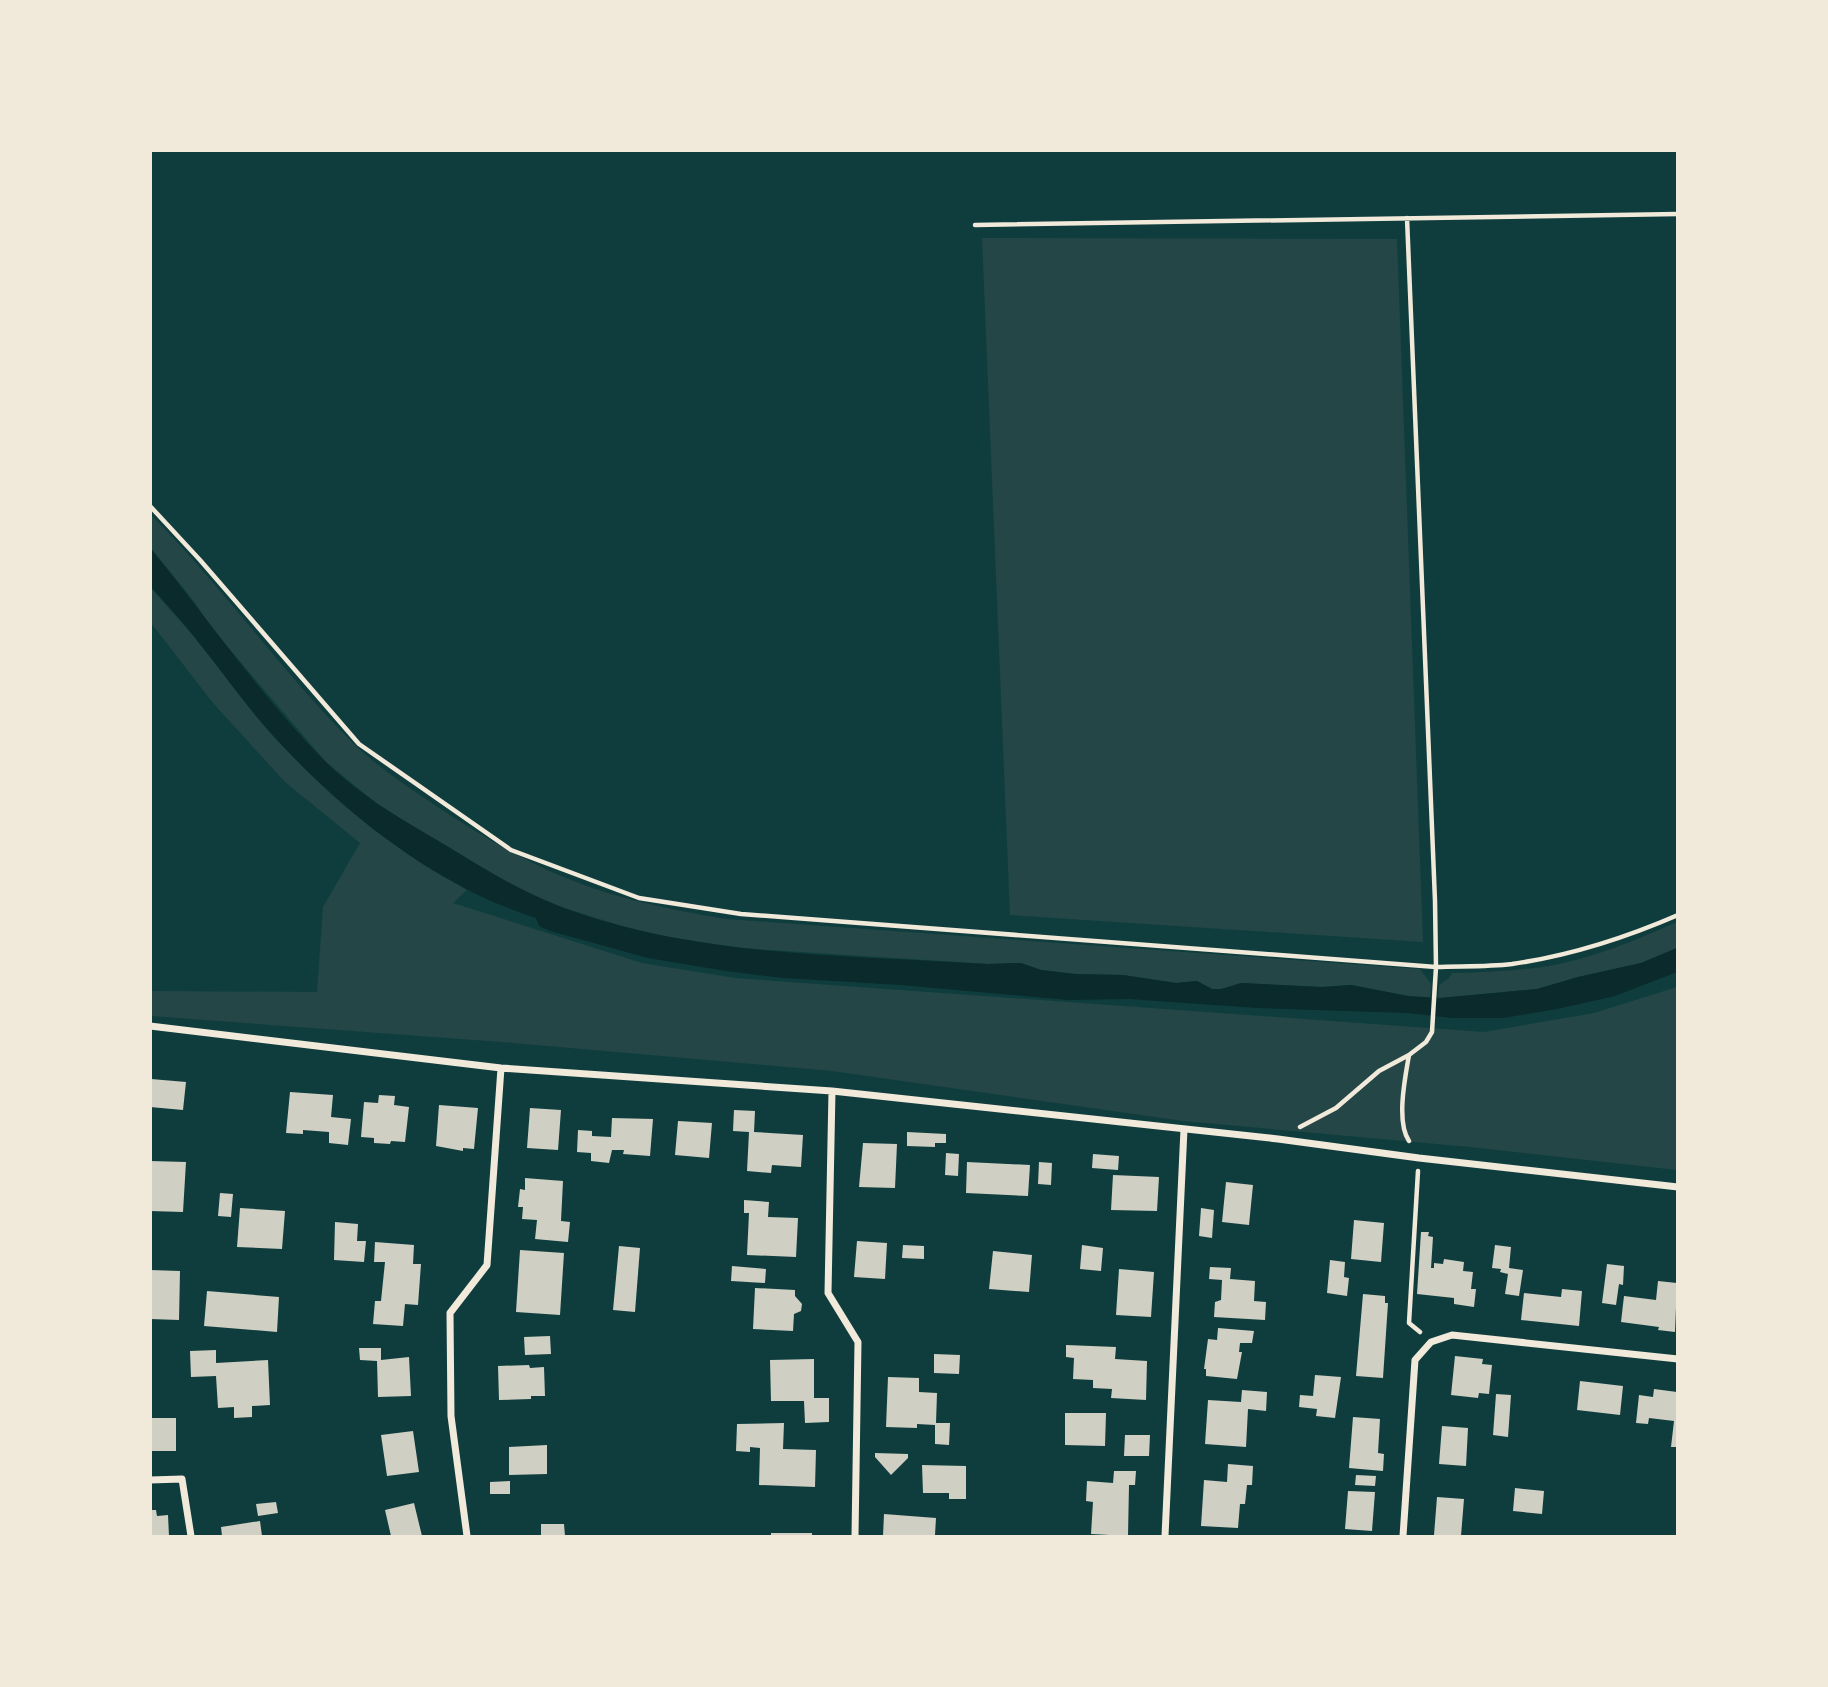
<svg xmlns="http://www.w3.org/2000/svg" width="1828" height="1687" font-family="Poppins,sans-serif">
<rect width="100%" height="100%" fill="#0f3d3e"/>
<path fill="#244646" d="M982,238L1397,239L1423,942L1010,915Z
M150,514C221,585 278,667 348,738C374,765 405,785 436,806C473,830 511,854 552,872C607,897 667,909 726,919L1420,969L1431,984L1430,998L1408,996L1351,985L1322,987L1241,983L1221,990L1212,989L1197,981L1176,983L1123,975L1075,974L1041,970L1021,963L988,964L740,948L663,936L622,926L558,906L496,878L381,807L326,762L213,630L193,600L151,548Z
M150,587L198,641L275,738L323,786L374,830L467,890L453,903L642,963L735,978L1484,1032L1594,1013L1677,987V1170L1470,1147L1183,1121L832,1071L501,1042L151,1016V991L317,992L323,907L360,843L285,782L213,703L151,623Z
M1677,922V948L1641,963L1578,977L1537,989L1438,998L1439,985L1449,978L1452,973C1484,972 1517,971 1549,966C1594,958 1636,940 1677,922Z"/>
<path fill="#0a2a2b" d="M150,548C209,619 260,696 325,761C359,795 401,819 442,843C480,866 517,890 559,906C691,957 847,955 988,964L1021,963L1041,970L1075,974L1123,975L1176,983L1197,981L1212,989H1221L1241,983L1322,987L1351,985L1408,996L1441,998L1537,989L1578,977L1641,963L1677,948V972L1615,996L1557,1009L1503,1018H1452L1407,1013L1257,1008L1129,999L1068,1000L900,985L783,978L726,971L648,958L550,931L539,926L536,918C437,887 345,814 276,739C248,709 225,675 199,643C184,623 167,605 151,587Z"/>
<path fill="#cfcfc3" d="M151,1079L186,1082L183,1110L150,1107Z
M290,1092L333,1095L331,1117L351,1119L348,1145L329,1143V1132L303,1130V1134L286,1133Z
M379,1095L395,1096L394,1105L409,1107L405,1142L391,1141L390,1144L374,1143V1138L361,1137L364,1102L378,1103Z
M439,1105L478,1108L474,1149L463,1148V1151L436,1146Z
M530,1108L561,1110L558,1150L527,1148Z
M734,1110L755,1111L754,1132L803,1135L801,1167L772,1165L771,1173L747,1171L749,1132L733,1131Z
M612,1118L653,1119L650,1156L623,1154L624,1150H612L609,1163L591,1161V1153L577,1152L578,1130L592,1131V1136L611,1137Z
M678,1121L712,1123L709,1158L675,1155Z
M907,1132L946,1134V1143H935V1147L907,1146Z
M863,1143L897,1144L895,1188L859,1187Z
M946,1153L959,1154L958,1176L945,1175Z
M1093,1154L1119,1156L1118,1170L1092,1168Z
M150,1161L186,1162L183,1212L150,1211Z
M967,1162L1030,1165L1028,1196L966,1193Z
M1039,1162L1052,1163L1051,1185L1038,1184Z
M1113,1175L1159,1177L1157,1211L1111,1210Z
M525,1178L563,1181L561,1221L570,1222L568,1242L535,1239L537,1220L522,1219L523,1207H518L520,1189L525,1190Z
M1226,1182L1253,1185L1249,1225L1222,1222Z
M220,1193L233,1194L231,1217L218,1216Z
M744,1200L769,1202L768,1217L798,1218L796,1257L747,1255L749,1213H744Z
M240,1208L285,1211L282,1249L237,1247Z
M1201,1208L1214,1210L1212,1238L1199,1236Z
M1354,1220L1384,1223L1381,1262L1351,1259Z
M335,1222L358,1224L357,1241H366L364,1262L334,1260Z
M1421,1232H1429L1428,1236L1433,1237L1431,1268H1434V1263L1443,1264L1444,1259L1464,1262L1463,1271L1473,1272L1471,1289H1476L1474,1307L1454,1304V1298L1417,1294Z
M857,1241L887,1243L885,1279L854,1277Z
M375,1242L414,1245L413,1264H421L418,1305L405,1304L403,1326L373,1324L375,1301H381L385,1262H374Z
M903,1245L924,1246V1259L902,1258Z
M1082,1245L1103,1248L1101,1271L1080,1269Z
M1495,1245L1511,1247L1509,1268L1523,1270L1519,1296L1505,1294L1508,1274L1500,1272L1501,1269L1492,1268Z
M619,1246L640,1248L635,1312L613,1310Z
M520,1250L564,1253L560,1315L516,1312Z
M993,1251L1032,1255L1029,1292L989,1289Z
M1330,1260L1345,1262L1344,1277L1349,1278L1347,1296L1327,1293Z
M1607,1264L1624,1266L1623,1285L1619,1284L1616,1305L1602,1303Z
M732,1266L766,1269L765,1283L731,1281Z
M1210,1267L1231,1268L1230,1279L1255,1281L1254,1301L1266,1302L1265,1320L1214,1317L1215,1302L1221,1300L1222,1280L1209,1279Z
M1119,1269L1154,1272L1151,1317L1116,1315Z
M150,1270L180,1271L179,1320L150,1319Z
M1658,1281L1677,1283L1675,1332L1658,1330L1659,1327L1621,1322L1624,1296L1656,1300Z
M755,1288L795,1290V1296L802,1304L801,1311L794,1314L793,1331L753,1329Z
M1562,1289L1582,1291L1579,1326L1521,1320L1524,1293L1561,1297Z
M207,1291L279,1297L277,1332L204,1326Z
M1363,1294L1385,1296V1303H1388L1383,1378L1356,1376Z
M1218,1328L1254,1331L1252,1343H1240L1239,1352H1242L1237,1379L1206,1376V1369H1204L1208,1339L1217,1340Z
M550,1336L551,1354L525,1355L524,1337Z
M1066,1345L1116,1347L1115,1359L1147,1361L1146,1400L1111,1398L1112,1389L1093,1388V1380L1073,1379L1074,1358L1066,1357Z
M359,1348H381V1360L409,1357L411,1396L378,1397L377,1361L360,1360Z
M216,1350V1363L268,1360L270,1405L252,1406V1417L234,1418V1407L218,1408L216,1376L191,1377L190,1351Z
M934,1354L960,1355L959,1374L934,1373Z
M1455,1356L1483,1359L1482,1364L1492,1365L1489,1394L1479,1393L1478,1398L1451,1395Z
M814,1359V1398H829V1422L805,1423L804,1401H771L770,1360Z
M529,1365L530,1368L544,1367L545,1396H531V1399L499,1400L498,1366Z
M1315,1375L1341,1377L1335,1418L1316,1416L1317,1409L1299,1407L1300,1395L1313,1396Z
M888,1377L919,1378V1392L937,1393L936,1423H950L949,1445L935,1444V1425L917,1424V1428L886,1427Z
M1580,1381L1623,1386L1620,1415L1577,1410Z
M1654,1389L1677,1392V1447H1671L1674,1421L1649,1418L1648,1424L1636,1423L1639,1395L1653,1397Z
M1242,1390L1267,1392L1266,1411L1248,1409L1246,1447L1205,1444L1208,1400L1241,1402Z
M1496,1394L1511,1395L1508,1437L1493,1435Z
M1065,1413H1106L1105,1446L1065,1445Z
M1353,1417L1380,1419L1378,1453L1384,1454L1383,1471L1349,1468Z
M150,1418H176V1451H150Z
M784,1423L783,1449L816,1450L815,1487L759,1485L760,1448L750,1447V1452L736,1451L737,1424Z
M1442,1426L1468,1428L1466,1466L1439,1464Z
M413,1431L419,1472L387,1476L381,1435Z
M1125,1435H1150L1149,1456H1124Z
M547,1445V1474L509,1475V1447Z
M875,1453L908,1454V1458L891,1475L875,1457Z
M1228,1464L1253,1466L1252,1485H1247L1245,1504H1240L1238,1528L1201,1526L1204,1480L1227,1482Z
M922,1465L966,1466V1499H949V1493H923Z
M1114,1471H1136L1135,1485H1129L1128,1536L1091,1534L1093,1502L1086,1501L1087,1481L1113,1483Z
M1356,1475L1376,1476L1375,1486L1355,1485Z
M510,1481V1494H490V1482Z
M1515,1488L1544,1491L1542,1514L1513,1511Z
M1348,1491L1375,1492L1372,1531L1345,1529Z
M1437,1497L1464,1499L1461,1536L1434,1535Z
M276,1502L278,1513L258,1516L256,1504Z
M414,1503L422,1536H391L385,1510Z
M150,1510H156L157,1516L168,1515L169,1536H150Z
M884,1514L936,1518L935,1535L883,1536Z
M260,1521L262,1536H222L221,1527Z
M541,1524H564L565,1536H541Z
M771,1533H812V1536H771Z"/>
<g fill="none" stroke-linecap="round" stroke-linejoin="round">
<path stroke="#f1e9da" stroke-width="4.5" d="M975,225L1678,214
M150,506L200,560L359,744L511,850L639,898L741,914L1436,967C1461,966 1487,967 1512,964C1568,956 1625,938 1678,915
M1300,1127L1336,1108L1379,1071L1409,1055L1426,1042L1432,1032L1436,967L1435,901L1407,218
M1409,1141C1396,1122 1405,1078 1409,1055
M1418,1171L1409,1323L1420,1332"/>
<path stroke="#f1e9da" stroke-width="7" d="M150,1026L501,1068L832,1091L1278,1139L1419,1158L1678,1187
M832,1091L828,1293L858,1342L855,1536
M150,1480L182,1479L191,1536
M467,1536L451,1416L450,1313L487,1265L501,1068
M1165,1536L1184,1129
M1403,1536L1415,1360L1431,1342L1452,1335L1678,1359"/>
</g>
<rect width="1828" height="1687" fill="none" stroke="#f1e9da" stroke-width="304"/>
</svg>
